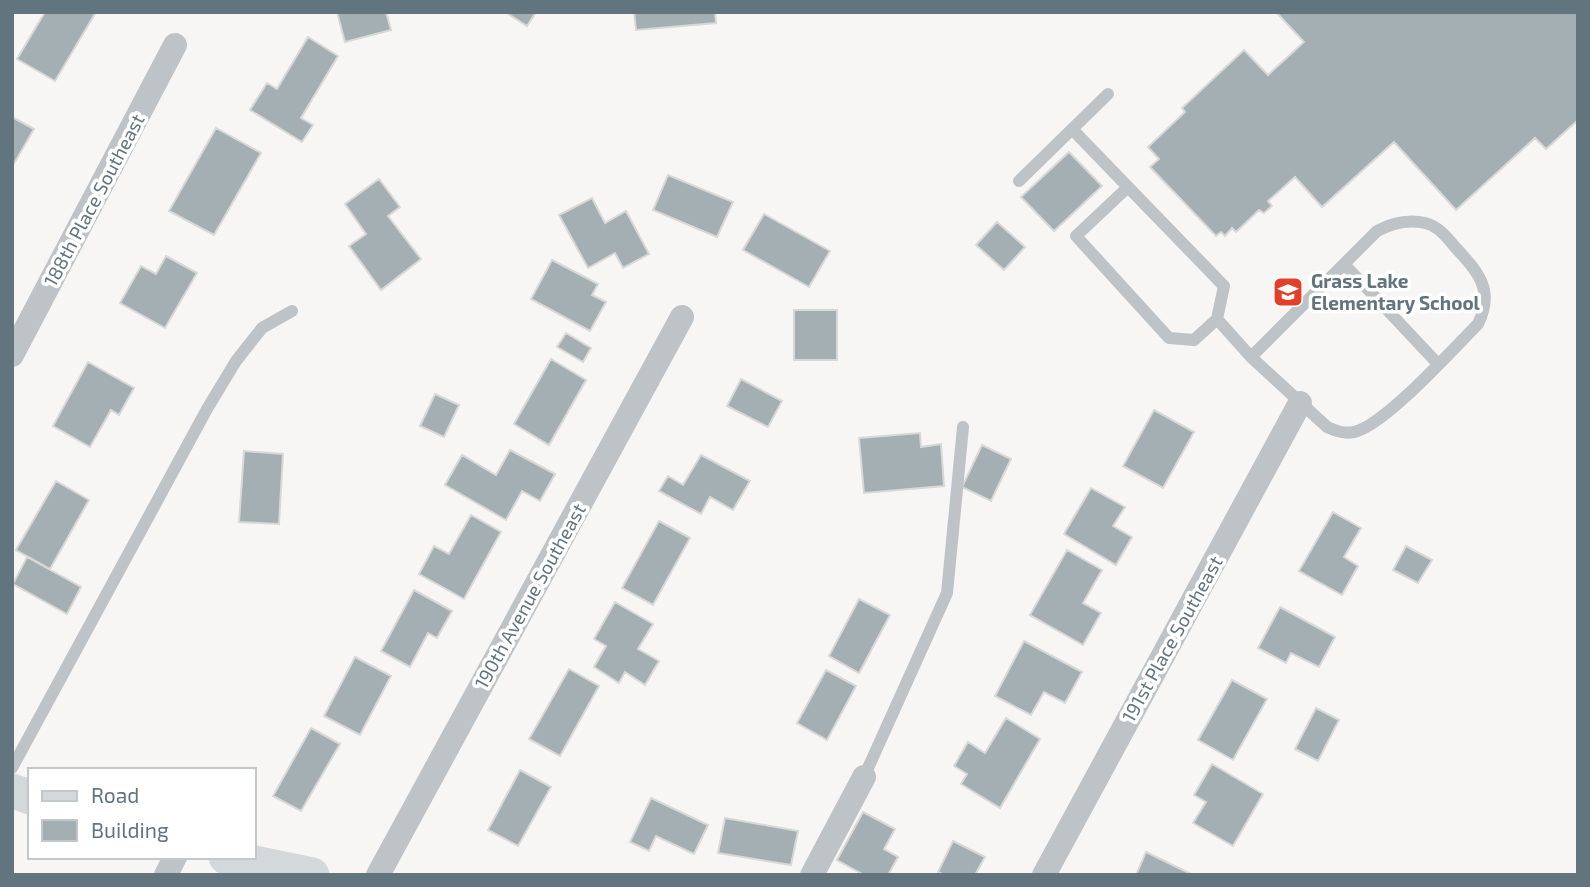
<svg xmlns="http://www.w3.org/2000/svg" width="1590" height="887" font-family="'Exo 2',sans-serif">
<rect width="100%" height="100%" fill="#f7f6f4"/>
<path fill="#a4afb3" stroke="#d8d8d6" stroke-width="2" d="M45,12H96L55,81L17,59Z
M337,12H386L391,30L345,42Z
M505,12H536L527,26Z
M634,12H715L716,23L636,30Z
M1276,12H1578V120L1546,149L1535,138L1456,210L1394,142L1322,207L1295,177L1268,201L1272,206L1264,213L1259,210L1236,232L1232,228L1225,236L1221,232L1216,236L1150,167L1159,159L1148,147L1185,112L1182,108L1244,50L1268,75L1304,42Z
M308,37L338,56L301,118L313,125L302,142L250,110L267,83L277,89Z
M12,117L34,129L12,167Z
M216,128L261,153L214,235L169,211Z
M1069,152L1102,186L1054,231L1021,197Z
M668,175L733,202L717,237L653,210Z
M379,179L400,207L388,216L421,259L381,290L349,246L366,234L345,204Z
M592,198L605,223L626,211L649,254L623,268L615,253L588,268L559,215Z
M764,214L830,251L809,287L743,250Z
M997,222L1025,247L1004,270L976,245Z
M166,256L197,273L165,328L120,303L141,266L156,274Z
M552,260L598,284L592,295L606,302L590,331L531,299Z
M794,310H837V360H794Z
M566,333L591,348L583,362L557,347Z
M551,359L586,380L549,445L514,424Z
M88,362L134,388L119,415L111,410L90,447L53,426Z
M741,379L782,401L768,427L727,406Z
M435,394L459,405L444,437L420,426Z
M1154,410L1194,432L1163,488L1123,466Z
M920,433L921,447L941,444L944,486L864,493L859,438Z
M982,445L1011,459L991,501L962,487Z
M510,450L555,474L540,501L522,491L506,520L445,485L462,455L496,475Z
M244,451L283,454L279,524L239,522Z
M701,455L750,481L733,510L710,497L701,514L659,491L668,476L683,485Z
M56,481L89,500L50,569L16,550Z
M1091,488L1125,507L1113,526L1132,537L1116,565L1064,534Z
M1333,512L1361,528L1344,557L1358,566L1342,595L1299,571Z
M471,515L501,532L464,599L419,574L434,546L449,554Z
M659,521L690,538L653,605L622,588Z
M1406,546L1432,560L1418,583L1393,570Z
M1067,550L1102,570L1083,603L1101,613L1083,645L1030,615Z
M27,557L81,587L67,614L13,584Z
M414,590L452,611L437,638L428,633L410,667L381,651Z
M859,599L890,615L859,673L829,656Z
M615,602L653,624L638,649L659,661L645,685L625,672L619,683L594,667L606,646L594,639Z
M1280,607L1335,637L1319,667L1291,653L1286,663L1258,648Z
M1024,641L1082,672L1065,703L1044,692L1031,715L995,696Z
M355,657L391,676L360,735L324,716Z
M569,669L599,686L560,756L529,739Z
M826,670L856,686L827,740L797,723Z
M1232,680L1267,699L1233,760L1198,740Z
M1316,708L1339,720L1318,761L1295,749Z
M1006,718L1040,739L1000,808L961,784L967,774L954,766L968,742L985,753Z
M311,728L340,744L301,811L273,796Z
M1212,764L1263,794L1233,846L1193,823L1206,802L1194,795Z
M520,770L551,787L518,846L488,830Z
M651,798L708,825L694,854L656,836L649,851L630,842Z
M863,812L895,829L884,849L898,857L888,875H864L837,860Z
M725,818L798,831L791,865L718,853Z
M953,841L985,857L975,875H944L938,872Z
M1146,852L1193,875H1136Z"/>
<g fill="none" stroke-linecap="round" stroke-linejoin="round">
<path stroke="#bdc3c6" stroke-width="12" d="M1072,129L1128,187
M1019,181L1108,94
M1128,187L1224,286L1217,319L1194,340L1169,338L1076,236Z
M1344,264L1438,364
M1217,319L1251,357L1327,427C1336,431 1344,434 1354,432C1384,426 1453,349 1478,324C1495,290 1478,272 1455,247C1447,237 1438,226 1425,223C1408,219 1392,223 1377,231L1251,357
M12,768L207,409L236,361L262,328L292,311
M864,777L947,593L963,427"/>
<path stroke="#bdc3c6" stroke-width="24" d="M12,355L175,45
M166,875L175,857
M378,875L682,317
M812,875L864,777
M1044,875L1300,403"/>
<path stroke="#d3d8db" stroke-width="35" d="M12,791L30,797
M226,857L312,875"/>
</g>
<defs>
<g id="school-square" transform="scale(1.575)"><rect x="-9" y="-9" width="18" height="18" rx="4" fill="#e23f29" stroke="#fff"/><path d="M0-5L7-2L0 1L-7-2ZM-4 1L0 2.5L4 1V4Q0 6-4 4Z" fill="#fff"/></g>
</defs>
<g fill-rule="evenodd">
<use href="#school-square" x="1288" y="292"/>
</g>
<g text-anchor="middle" stroke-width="7" stroke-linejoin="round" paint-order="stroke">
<g font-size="19" fill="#62757e" stroke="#fff">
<text transform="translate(94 200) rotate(-62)" y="7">188th Place Southeast</text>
<text transform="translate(530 596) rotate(-61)" y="7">190th Avenue Southeast</text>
<text transform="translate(1172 639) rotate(-61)" y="7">191st Place Southeast</text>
</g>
<g font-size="19" font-weight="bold" fill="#62757e" stroke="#fff" text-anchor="start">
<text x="1311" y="288">Grass Lake<tspan x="1311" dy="22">Elementary School</tspan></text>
</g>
</g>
<rect width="1590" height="887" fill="none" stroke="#62757e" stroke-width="28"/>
<rect x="28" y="768" width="228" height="91" fill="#ffffff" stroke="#c0c8cb" stroke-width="2"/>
<rect x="42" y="791" width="35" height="10" fill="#d3d8db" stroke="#c0c8cb" stroke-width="2"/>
<text x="91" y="803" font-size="21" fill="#62757e">Road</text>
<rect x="42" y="820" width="35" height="21" fill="#a4afb3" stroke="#c0c8cb" stroke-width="2"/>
<text x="91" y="838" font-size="21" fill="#62757e">Building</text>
</svg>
